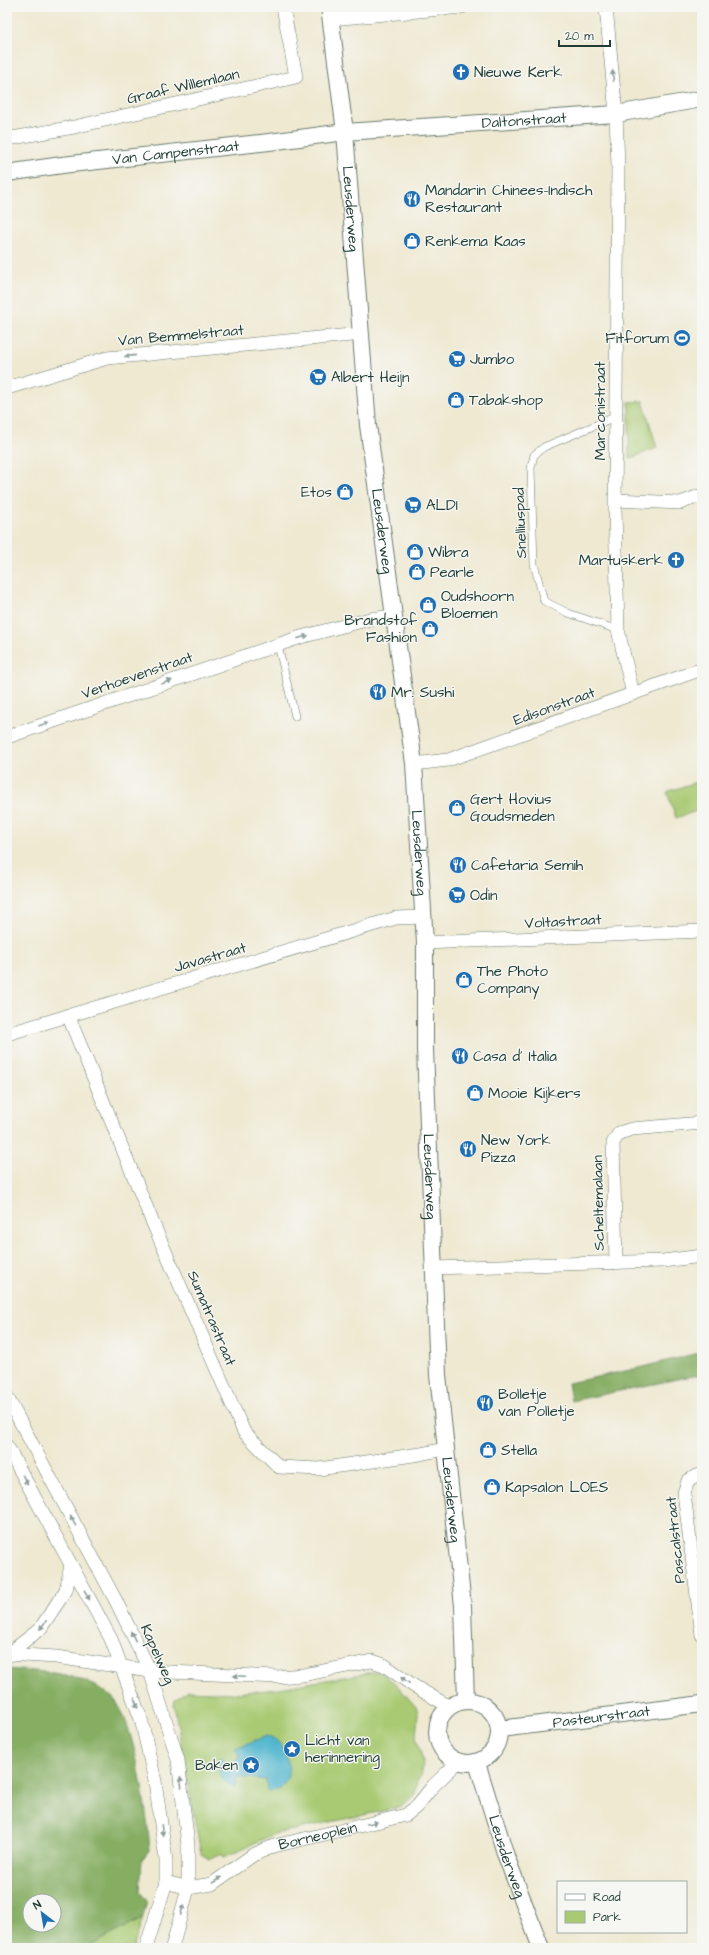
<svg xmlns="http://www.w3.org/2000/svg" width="709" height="1955" font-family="'Architects Daughter',sans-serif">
<rect width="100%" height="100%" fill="#f6f6f2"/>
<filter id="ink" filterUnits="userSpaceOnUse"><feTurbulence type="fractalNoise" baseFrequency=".025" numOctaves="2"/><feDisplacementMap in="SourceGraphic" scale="8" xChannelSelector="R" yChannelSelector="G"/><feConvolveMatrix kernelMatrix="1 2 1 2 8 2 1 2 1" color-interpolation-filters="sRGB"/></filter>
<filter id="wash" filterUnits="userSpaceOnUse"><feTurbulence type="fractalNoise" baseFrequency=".012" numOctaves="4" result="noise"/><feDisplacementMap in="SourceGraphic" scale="16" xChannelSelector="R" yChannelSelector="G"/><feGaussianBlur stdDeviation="0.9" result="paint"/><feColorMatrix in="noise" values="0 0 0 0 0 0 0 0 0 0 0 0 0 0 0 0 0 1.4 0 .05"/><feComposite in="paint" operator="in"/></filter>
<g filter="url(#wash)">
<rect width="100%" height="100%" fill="#efe9d2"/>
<path fill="#a9ca72" stroke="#648453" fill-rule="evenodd" d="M643,401L657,448L629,459V402Z
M702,780V809L676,818L667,792Z
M379,1671L396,1684L416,1707L418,1713L416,1737L423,1761L422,1773L417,1782L415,1794L404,1805L392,1809L274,1834L224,1857L222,1853L209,1859L201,1854L174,1705L175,1700L188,1691L235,1693L267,1690ZM235,1748L282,1786L266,1780L237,1777L235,1787L220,1757L227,1766L240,1757Z
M143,1917L133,1948H87Z"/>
<path fill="#86ae64" stroke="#52764c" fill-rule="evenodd" d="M702,1352V1374L571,1401L568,1383L630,1370Z
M7,1669C30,1671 57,1671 79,1679C90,1682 106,1691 114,1699C135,1722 148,1818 150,1851L142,1859L140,1892L147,1901L143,1917L87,1948H7ZM30,1901H54V1925H30Z"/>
<path fill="#50b5ce" stroke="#387981" d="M267,1736C288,1739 298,1782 276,1790C273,1791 269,1791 267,1791L266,1780L237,1777L235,1787C220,1781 216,1773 220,1757L228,1766L240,1757L235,1748Z"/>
</g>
<g filter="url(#ink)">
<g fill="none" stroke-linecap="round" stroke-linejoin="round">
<g stroke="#68796b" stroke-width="8">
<path id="service" d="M617,416L544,447L534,455L531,468L534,564L544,601L568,613L618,630
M278,645L295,716"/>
</g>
<g stroke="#68796b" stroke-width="14">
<g id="minor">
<path d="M606,7L616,114L618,166L615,509L618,630L633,694"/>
<path d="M331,19L462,7"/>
<path d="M7,139L74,127L296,77L283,7"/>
<path d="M7,388L107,358L362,334"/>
<path d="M616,500L680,503L702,495"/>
<path d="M7,737L301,637L370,619L394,616"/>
<path d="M414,764L448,760L702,669"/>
<path d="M425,943L702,931"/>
<path d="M68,1015L152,1221L244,1432L279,1467L319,1469L420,1454L445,1449"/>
<path d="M7,1034L396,918L424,917"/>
<path d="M616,1263L613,1143L619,1133L632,1129L702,1123"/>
<path d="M433,1268L663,1261L702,1256"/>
<path d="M7,1397L116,1601L150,1671L178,1760L188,1845V1888L172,1948"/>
<path d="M7,1446L111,1639L141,1719L155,1781L166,1860V1882L146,1948"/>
<path d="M702,1475L696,1476L688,1481L684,1493L702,1635"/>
<path d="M7,1654L56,1657L150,1671L278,1677L303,1675L372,1661L384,1665L414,1686L450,1707"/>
<path d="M8,1654L40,1629L66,1590L71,1565"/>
<path id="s1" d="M166,1882L188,1888L212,1884L253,1855L274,1846L406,1815L416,1807L433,1786L458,1762"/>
</g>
</g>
<g stroke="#68796b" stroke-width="18">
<g id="tertiary">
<path id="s2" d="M329,7L345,132L368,425L414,764L425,943V1049L438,1375L463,1606L466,1701"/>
<path id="s3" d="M7,173L62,165L269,142L345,132L616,114L702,99"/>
<circle cx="468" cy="1732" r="31"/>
<path id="s4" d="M500,1729L702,1704"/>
<path id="s5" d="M477,1763L506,1856L541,1948"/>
</g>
</g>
<use href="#service" stroke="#fff" stroke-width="7"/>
<use href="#minor" stroke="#fff" stroke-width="13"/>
<use href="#tertiary" stroke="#fff" stroke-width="16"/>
</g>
<defs><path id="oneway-solid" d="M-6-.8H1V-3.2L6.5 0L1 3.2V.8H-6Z"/></defs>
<g fill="#8f9e9a">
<use href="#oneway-solid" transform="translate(613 76) rotate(-95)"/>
<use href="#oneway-solid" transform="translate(130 356) rotate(174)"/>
<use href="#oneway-solid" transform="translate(303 637) rotate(-16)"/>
<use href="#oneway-solid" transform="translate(167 682) rotate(-19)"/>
<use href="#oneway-solid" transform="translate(44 724) rotate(-19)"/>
<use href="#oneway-solid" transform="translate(25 1480) rotate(62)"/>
<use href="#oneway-solid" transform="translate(73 1521) rotate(-118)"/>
<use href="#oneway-solid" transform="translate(87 1595) rotate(61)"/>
<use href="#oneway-solid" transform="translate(43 1625) rotate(126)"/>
<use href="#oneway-solid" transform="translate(133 1636) rotate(-116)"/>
<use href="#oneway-solid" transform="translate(239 1676) rotate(-178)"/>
<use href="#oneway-solid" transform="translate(405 1680) rotate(-144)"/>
<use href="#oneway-solid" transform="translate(136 1703) rotate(71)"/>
<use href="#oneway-solid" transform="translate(181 1782) rotate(-97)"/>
<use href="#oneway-solid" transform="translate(372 1823) rotate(-12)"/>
<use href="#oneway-solid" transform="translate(162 1830) rotate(82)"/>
<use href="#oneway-solid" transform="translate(217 1880) rotate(-33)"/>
<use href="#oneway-solid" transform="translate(182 1910) rotate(-75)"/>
</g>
</g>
<defs>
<g id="church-disc" transform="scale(0.9)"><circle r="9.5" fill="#1f6fb2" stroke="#f6f6f2"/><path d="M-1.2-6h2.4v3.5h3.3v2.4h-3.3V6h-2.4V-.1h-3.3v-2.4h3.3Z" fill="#fff"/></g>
<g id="restaurant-disc" transform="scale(0.9)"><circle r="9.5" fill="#1f6fb2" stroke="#f6f6f2"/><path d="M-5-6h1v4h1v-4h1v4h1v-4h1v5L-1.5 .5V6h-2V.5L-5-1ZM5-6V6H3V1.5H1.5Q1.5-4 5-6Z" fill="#fff"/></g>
<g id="shop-disc" transform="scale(0.9)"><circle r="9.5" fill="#1f6fb2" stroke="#f6f6f2"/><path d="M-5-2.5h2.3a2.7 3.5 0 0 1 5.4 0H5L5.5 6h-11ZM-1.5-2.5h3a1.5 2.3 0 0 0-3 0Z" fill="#fff"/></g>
<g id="stadium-disc" transform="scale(0.9)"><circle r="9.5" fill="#1f6fb2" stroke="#f6f6f2"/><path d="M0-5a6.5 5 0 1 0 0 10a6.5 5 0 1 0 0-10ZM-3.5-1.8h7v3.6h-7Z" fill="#fff"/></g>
<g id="supermarket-disc" transform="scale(0.9)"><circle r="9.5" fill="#1f6fb2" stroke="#f6f6f2"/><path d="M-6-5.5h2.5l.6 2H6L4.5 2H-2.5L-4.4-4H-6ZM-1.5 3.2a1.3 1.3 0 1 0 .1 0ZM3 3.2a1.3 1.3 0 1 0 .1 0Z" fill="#fff"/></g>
<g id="sight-disc" transform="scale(0.9)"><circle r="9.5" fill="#1f6fb2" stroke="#f6f6f2"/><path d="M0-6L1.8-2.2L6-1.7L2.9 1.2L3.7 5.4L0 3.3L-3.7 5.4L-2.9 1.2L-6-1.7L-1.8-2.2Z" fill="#fff"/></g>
</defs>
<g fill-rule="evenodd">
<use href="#church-disc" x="461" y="72"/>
<use href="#restaurant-disc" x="412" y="199"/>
<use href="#shop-disc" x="412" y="241"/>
<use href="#stadium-disc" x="682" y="338"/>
<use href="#supermarket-disc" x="457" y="359"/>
<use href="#supermarket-disc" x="318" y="377"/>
<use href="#shop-disc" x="456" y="400"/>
<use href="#shop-disc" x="345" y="492"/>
<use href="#supermarket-disc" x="413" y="505"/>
<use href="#shop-disc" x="415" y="552"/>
<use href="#church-disc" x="676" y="560"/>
<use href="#shop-disc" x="417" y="572"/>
<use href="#shop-disc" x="428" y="605"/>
<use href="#shop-disc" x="430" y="629"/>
<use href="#restaurant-disc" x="378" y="692"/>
<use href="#shop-disc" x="457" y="808"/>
<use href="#restaurant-disc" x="458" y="865"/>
<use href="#supermarket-disc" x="457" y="895"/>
<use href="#shop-disc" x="464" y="980"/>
<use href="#restaurant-disc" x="460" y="1056"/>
<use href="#shop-disc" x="475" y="1093"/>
<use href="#restaurant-disc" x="468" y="1149"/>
<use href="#restaurant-disc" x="485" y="1403"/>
<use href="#shop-disc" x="488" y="1450"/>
<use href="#shop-disc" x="492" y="1487"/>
<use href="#sight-disc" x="292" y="1749"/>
<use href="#sight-disc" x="251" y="1765"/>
</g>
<g text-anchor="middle" stroke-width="3" stroke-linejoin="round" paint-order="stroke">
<g font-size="15" fill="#1f3d34" stroke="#f6f6f2" text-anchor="start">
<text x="474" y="77">Nieuwe Kerk</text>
<text x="425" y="195">Mandarin Chinees-Indisch<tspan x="425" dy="17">Restaurant</tspan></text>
<text x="425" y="246">Renkema Kaas</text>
<text x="669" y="343" text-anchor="end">Fitforum</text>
<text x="470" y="364">Jumbo</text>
<text x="331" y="382">Albert Heijn</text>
<text x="469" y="405">Tabakshop</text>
<text x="332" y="497" text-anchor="end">Etos</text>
<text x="426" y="510">ALDI</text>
<text x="428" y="557">Wibra</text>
<text x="663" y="565" text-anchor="end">Martuskerk</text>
<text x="430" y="577">Pearle</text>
<text x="441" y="601">Oudshoorn<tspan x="441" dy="17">Bloemen</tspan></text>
<text x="417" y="625" text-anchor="end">Brandstof<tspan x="417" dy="17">Fashion</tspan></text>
<text x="391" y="697">Mr. Sushi</text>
<text x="470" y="804">Gert Hovius<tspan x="470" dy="17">Goudsmeden</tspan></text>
<text x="471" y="870">Cafetaria Semih</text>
<text x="470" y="900">Odin</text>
<text x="477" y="976">The Photo<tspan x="477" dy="17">Company</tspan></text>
<text x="473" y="1061">Casa d' Italia</text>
<text x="488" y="1098">Mooie Kijkers</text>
<text x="481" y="1145">New York<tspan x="481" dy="17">Pizza</tspan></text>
<text x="498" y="1399">Bolletje<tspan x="498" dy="17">van Polletje</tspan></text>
<text x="501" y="1455">Stella</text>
<text x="505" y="1492">Kapsalon LOES</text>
<text x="305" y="1745">Licht van<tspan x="305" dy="17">herinnering</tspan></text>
<text x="238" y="1770" text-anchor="end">Baken</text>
</g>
<g font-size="15" fill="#1f3d34" stroke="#f6f6f2">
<text transform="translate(183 86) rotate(-13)" y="5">Graaf Willemlaan</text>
<text dy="5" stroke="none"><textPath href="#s3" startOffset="520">Daltonstraat</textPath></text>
<text dy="5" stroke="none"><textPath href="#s3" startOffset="170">Van Campenstraat</textPath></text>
<text dy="5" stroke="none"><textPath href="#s2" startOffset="203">Leusderweg</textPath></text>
<text transform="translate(181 335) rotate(-5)" y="5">Van Bemmelstraat</text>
<text transform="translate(600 411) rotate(-90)" y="5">Marconistraat</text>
<text transform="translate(520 523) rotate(-92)" y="5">Snelliuspad</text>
<text dy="5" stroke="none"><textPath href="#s2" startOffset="527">Leusderweg</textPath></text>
<text transform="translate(137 675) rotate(-19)" y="5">Verhoevenstraat</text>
<text transform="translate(554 706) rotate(-20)" y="5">Edisonstraat</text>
<text dy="5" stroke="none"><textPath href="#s2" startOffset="851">Leusderweg</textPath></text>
<text transform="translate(563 921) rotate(-3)" y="5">Voltastraat</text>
<text transform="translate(210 957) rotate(-16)" y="5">Javastraat</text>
<text dy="5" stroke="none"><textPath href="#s2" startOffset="1175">Leusderweg</textPath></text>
<text transform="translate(598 1203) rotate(-91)" y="5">Scheltemalaan</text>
<text transform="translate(212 1318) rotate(67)" y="5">Sumatrastraat</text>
<text dy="5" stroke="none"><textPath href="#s2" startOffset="1499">Leusderweg</textPath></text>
<text transform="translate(675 1540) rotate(-96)" y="5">Pascalstraat</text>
<text transform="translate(158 1654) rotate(66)" y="5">Kapelweg</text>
<text dy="5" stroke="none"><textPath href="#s4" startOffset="102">Pasteurstraat</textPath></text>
<text dy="5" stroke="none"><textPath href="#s1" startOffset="165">Borneoplein</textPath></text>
<text dy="5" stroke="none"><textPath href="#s5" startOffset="98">Leusderweg</textPath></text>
</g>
</g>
<rect width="709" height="1955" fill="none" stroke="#f6f6f2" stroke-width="24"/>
<rect x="557" y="1881" width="130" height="52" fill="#f6f6f2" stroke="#a0aca6"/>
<rect x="565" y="1894" width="20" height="6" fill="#ffffff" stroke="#a0aca6"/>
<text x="593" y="1901" font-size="12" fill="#1f3d34">Road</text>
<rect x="565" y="1911" width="20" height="12" fill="#a9ca72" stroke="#a0aca6"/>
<text x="593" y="1921" font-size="12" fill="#1f3d34">Park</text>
<g transform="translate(42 1913) rotate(329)"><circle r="19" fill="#f6f6f2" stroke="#a0aca6"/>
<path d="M0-3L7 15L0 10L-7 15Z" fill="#1f6fb2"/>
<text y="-6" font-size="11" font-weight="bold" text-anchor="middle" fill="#1f3d34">N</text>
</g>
<path d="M559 40v6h51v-6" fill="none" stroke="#1f3d34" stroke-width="2"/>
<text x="565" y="40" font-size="12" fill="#1f3d34" stroke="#f6f6f2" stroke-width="3" paint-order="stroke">20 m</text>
</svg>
